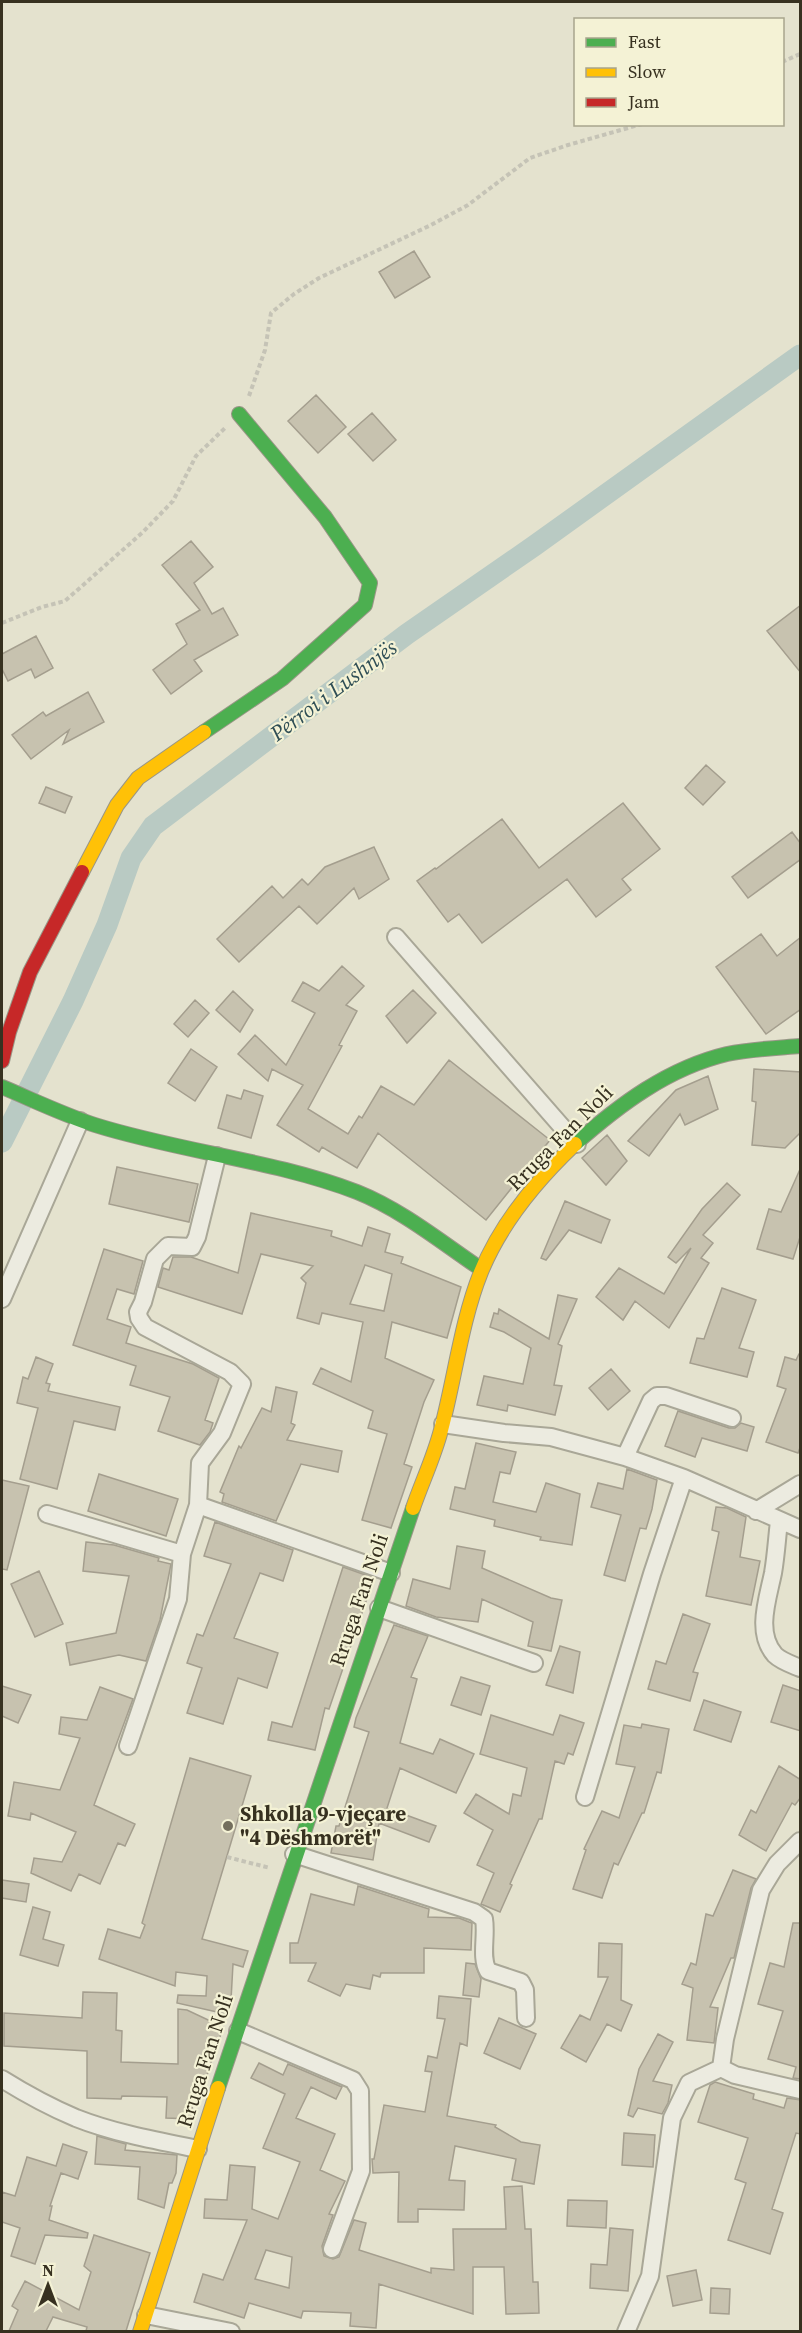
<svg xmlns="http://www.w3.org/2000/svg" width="802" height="2333" font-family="'Source Serif 4',serif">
<rect width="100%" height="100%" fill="#e4e2ce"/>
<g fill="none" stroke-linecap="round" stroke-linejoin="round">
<path stroke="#b9cac3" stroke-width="21" d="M2,1142L73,1001L107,925L131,858L153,826L407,634L534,546L800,355"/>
</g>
<path fill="#c7c2af" stroke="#a49e8e" stroke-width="1.5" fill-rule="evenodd" d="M414,251L430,277L395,298L379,272Z
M316,395L346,427L318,453L288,421Z
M372,413L396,440L373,461L348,434Z
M191,541L213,567L194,583L212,614L223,608L238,635L194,660L202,671L171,694L153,670L187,644L176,624L200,610L162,565Z
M801,605V673L767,631Z
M36,636L53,668L35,678L31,669L8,681L2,669V654Z
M88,692L104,722L63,744L69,730L31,759L12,735L43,712L46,716Z
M706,765L725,782L703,805L685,788Z
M46,787L72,797L65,813L39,803Z
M623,803L660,849L622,879L631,890L596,917L567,879L482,943L459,914L448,922L417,881L435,868L436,869L502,819L539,868Z
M792,832L801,844V859L748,898L732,877Z
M374,847L389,879L359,899L354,888L317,924L299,906L239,962L217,939L272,886L283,898L302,879L308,885L325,867Z
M761,934L777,956L801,937V1009L766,1034L716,967Z
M342,966L364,986L346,1005L357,1011L339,1045L342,1046L308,1109L348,1134L359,1116L362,1118L381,1086L414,1105L449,1060L550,1140L486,1220L378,1133L357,1168L322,1147L319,1152L277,1125L303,1085L272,1069L268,1081L238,1054L255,1035L286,1065L315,1013L292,1001L303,982L319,991Z
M413,990L436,1013L407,1043L386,1016Z
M233,991L253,1010L240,1032L216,1010Z
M195,1000L209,1013L188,1037L174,1024Z
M191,1049L217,1067L195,1101L168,1083Z
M754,1069L801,1072V1132L785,1148L752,1145L756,1102L752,1101Z
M708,1076L718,1109L685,1125L680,1114L649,1156L628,1141L676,1090Z
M244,1090L263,1096L251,1138L218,1128L227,1095L241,1099Z
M607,1135L627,1161L606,1185L582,1158Z
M117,1167L198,1184L189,1222L109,1204Z
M801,1167V1234L793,1259L757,1249L769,1209L781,1212Z
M727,1183L740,1195L703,1235L713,1243L701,1258L709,1263L669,1328L635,1301L623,1320L596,1297L619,1268L664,1294L691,1248L676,1263L668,1257L702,1209Z
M565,1201L610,1220L601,1243L569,1230L546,1260L541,1258Z
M251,1213L332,1231L331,1236L362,1246L368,1227L390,1234L385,1252L403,1257L401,1263L461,1287L447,1338L392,1322L385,1358L434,1380L424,1402L404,1464L412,1467L391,1528L362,1520L387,1434L368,1428L373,1411L313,1384L321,1368L351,1382L363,1322L322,1313L319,1324L297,1318L306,1283L301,1278L313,1266L261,1254L242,1314L158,1287L163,1268L169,1270L173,1257H191L238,1273ZM365,1265L392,1274L384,1311L350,1304Z
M104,1249L143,1261L134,1294L117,1289L107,1319L131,1327L126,1343L193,1364L219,1378L205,1420L213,1423L210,1432L200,1445L158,1431L170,1397L130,1385L136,1366L73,1345Z
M722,1288L756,1300L739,1348L754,1352L747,1377L690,1363L697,1338L704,1339Z
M558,1295L577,1299L558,1344L562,1346L554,1385L562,1386L555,1415L508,1405L507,1411L477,1405L484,1376L523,1384L531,1348L504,1332L490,1327L494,1313L498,1314L499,1309L549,1339Z
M799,1354H801V1445L798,1453L766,1442L786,1389L777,1386L785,1357L796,1360Z
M36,1357L53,1364L46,1383L50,1384L48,1391L120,1407L115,1430L74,1421L57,1489L20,1479L38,1408L17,1403L23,1377L28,1379Z
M611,1369L630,1391L608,1410L589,1388Z
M276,1387L297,1392L291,1423L295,1425L287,1440L342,1451L338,1472L301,1464L276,1521L222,1502L224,1494L220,1492L239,1446L241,1448L262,1408L271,1412Z
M678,1411L729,1428H735L741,1423L754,1427L747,1451L702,1438L695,1457L665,1446Z
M476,1443L516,1452L510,1474L500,1472L493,1502L536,1512L546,1483L580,1494L572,1545L540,1540L541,1537L494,1526L495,1520L450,1509L455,1487L465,1489Z
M627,1469L657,1480L652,1509L646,1529L640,1528L625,1581L604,1575L621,1515L591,1507L598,1483L623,1489Z
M99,1474L178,1499L166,1536L88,1511Z
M2,1480L29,1486L7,1570L2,1569Z
M716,1507L727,1508L746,1517L740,1557L760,1561L751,1605L706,1596L719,1532L712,1530Z
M215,1522L293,1550L283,1581L260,1573L234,1638L278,1653L267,1688L238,1678L223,1724L187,1713L202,1668L187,1663L197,1634L203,1636L231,1564L204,1556Z
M86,1542L114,1545L159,1558L158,1561L171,1564L160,1620L146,1661L119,1655L70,1665L66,1643L116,1633L129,1576L83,1571Z
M457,1546L485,1551L482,1568L551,1598L562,1600L551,1651L528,1646L533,1622L482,1599L478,1622L436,1617L406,1606L413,1579L450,1589Z
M343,1567L374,1578L329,1709L325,1708L315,1750L268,1740L272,1722L292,1727Z
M39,1571L63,1624L35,1637L11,1584Z
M683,1614L710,1624L693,1672L698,1673L690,1701L648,1689L656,1661L666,1664Z
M394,1625L428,1636L411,1677L417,1679L400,1743L433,1754L440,1739L474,1754L456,1793L400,1768L387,1808L436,1826L429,1842L379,1823L373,1860L331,1853L336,1826H339L369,1732L354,1727L356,1718Z
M560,1646L580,1652L573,1693L546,1685Z
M461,1677L490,1686L481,1715L451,1705Z
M783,1685L801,1691V1731L771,1722Z
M2,1686L31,1695L18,1723L2,1716Z
M100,1687L133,1699L94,1805L135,1824L125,1846L118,1843L100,1884L79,1874L71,1891L31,1873L34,1858L62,1862L76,1832L31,1813L30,1820L8,1816L14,1782L60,1790L80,1738L59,1734L61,1717L87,1720Z
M704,1700L741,1712L731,1742L694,1730Z
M491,1715L553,1735L560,1715L584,1723L573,1755L568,1753L564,1764L555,1761L542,1819H539L510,1884L512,1885L500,1912L481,1904L494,1873L477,1865L493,1830L464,1813L476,1794L509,1814L513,1794L521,1796L527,1768L480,1754Z
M642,1724L669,1729L661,1773L657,1772L644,1813H642L618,1865L614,1863L602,1898L573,1889L586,1850L584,1849L602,1811L619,1818L635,1767L616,1764L624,1725L641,1728Z
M190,1758L251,1776L202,1939L248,1951L243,1967L233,1964L231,2000L226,1999V2014L177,2003L178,1995L206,1996L207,1976L176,1972L175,1986L99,1959L108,1929L140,1938L145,1925L142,1923Z
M779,1766L801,1780V1797L795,1805L792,1803L766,1851L739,1835L751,1810L756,1813Z
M733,1870L756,1879L751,1888L734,1958H731L710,2007L718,2008L714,2043L687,2040L693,1988L682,1984L691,1963L696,1965L706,1914L713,1916Z
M2,1880L29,1884L26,1902L2,1898Z
M358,1886L429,1909L428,1917L459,1918L469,1922L472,1923L471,1950L424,1948V1973H381L380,1977L373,1975L370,1989L346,1984L340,1996L308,1981L316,1963H290V1943H298L311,1894L354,1905Z
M33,1907L50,1912L43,1939L64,1945L58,1966L20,1955Z
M793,1923H801V2079L793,2078L796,2067L768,2059L783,2011L758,2004L770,1963L784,1967Z
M599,1943L622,1944L621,2000L632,2005L621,2031L607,2024L586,2062L561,2048L580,2015L590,2020L608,1977H598Z
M466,1963L475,1964L481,1979L479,1997L463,1995Z
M83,1992L117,1993L116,2030L122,2031L121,2062L178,2064V2009L187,2010L223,2027L219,2040H213L212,2059L200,2098H193L191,2119L166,2118L167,2097L122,2096L121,2099L87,2098V2051L4,2046V2013L82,2018Z
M439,1996L471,1999L467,2046L460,2043L447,2116L496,2125L495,2127L521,2142L540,2145L534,2184L512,2180L516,2159L455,2146L449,2180L465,2181L464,2210L418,2209V2222H398L399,2172L373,2173L372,2159H374L384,2105L425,2112L432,2072L425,2071L428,2056L437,2058L445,2019L437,2018Z
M499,2018L536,2034L520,2069L484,2053Z
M658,2034L673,2042L653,2081L672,2085L668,2103L662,2114L638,2108L633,2117L628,2115L639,2069Z
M259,2063L283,2075L288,2064L342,2087L336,2099L311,2087L296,2118L335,2134L320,2170L345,2181L329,2214L333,2215L322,2246L324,2256L333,2259L339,2257L354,2220L366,2223L359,2250L431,2273V2268L454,2270L453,2229H506L504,2187L522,2186L525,2229H531L533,2282H538L539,2313L506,2314L504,2267H473V2314L379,2284L376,2328L350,2326L351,2313L303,2311L301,2318L249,2303L244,2318L194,2302L203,2274L223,2280L247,2220L204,2218L205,2199L227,2200L230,2165L255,2167L252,2209L278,2219L300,2162L263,2148L285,2094L251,2078ZM266,2250L292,2257L289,2288L255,2279Z
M715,2082L754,2094L753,2099L784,2108L787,2098L801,2100V2134L796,2133L772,2209L783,2213L770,2254L728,2240L746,2183L735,2179L748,2138L698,2122L710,2085Z
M624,2133L655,2135L653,2167L622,2165Z
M97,2136L126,2144L125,2150L177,2155L176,2173L172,2183H169L164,2208L138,2199L140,2167L95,2164Z
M63,2144L87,2152L78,2179L61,2173L50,2206H52L49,2220L88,2233L87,2238L45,2235L35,2264L11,2256L20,2228L2,2222V2192L15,2196L27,2157L56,2166Z
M568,2200L607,2201L606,2228L567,2226Z
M610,2228L633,2230L628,2291L590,2288L591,2264L607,2265Z
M94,2235L150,2253L126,2331H86L87,2327L53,2317L46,2331H9L18,2310L12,2306L25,2281L79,2310L91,2272L84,2266Z
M696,2270L702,2300L673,2306L667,2276Z
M711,2288L730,2289L729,2314L710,2313Z"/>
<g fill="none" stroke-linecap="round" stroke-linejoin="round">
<g stroke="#a9a797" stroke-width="20">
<path id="street" d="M396,937L577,1144
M2,1299L80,1121
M443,1424L504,1433L551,1437L625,1457L684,1478L800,1529
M625,1457L651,1401L657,1396H666L732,1418
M198,1505L200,1463L222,1433L242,1384L230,1372L145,1327L139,1318L138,1312L143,1302L155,1259L168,1246L192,1247L197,1237L217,1156
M756,1511L800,1484
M47,1514L182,1554
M779,1521C777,1538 776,1556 773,1573C768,1598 755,1633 775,1655C781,1661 793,1665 800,1668
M379,1608L534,1663
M128,1746L178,1599L182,1554L198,1505L391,1573
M585,1797L652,1574L684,1478
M294,1854L474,1912L484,1919C487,1936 480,1957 488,1971L521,1982L525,1990L526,2018
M238,2031L353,2080L360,2091L361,2171L332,2249
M721,2068L725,2039L761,1890L777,1864L800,1841
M2,2079C26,2094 50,2107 76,2118C114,2133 158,2141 198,2149
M146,2315L231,2332
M626,2332L650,2276L672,2118L689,2083L721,2068L735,2075L800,2090"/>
</g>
<g stroke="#999687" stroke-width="16">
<path id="fast" d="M204,732L282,679L365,605L370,583L325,517L239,414
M2,1087C33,1100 64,1115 95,1125C181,1152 273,1160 357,1192C402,1210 441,1242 481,1269
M575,1144C619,1105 668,1068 727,1054C751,1049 776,1048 800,1046
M218,2088L413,1508"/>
</g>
<g stroke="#999687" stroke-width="16">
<path id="slow" d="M82,872L117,805L138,778L204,732
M413,1508C422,1482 434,1457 441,1430C455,1378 461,1322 481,1272C501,1223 537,1180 575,1144
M140,2332L218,2088"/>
</g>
<g stroke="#999687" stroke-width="16">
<path id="jam" d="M2,1061L9,1032L30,972L82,872"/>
</g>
<path stroke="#c5c3b6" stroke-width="4" stroke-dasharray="4.5 3" stroke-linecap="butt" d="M782,62L800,54
M249,396L265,350L271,313L294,294L319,278L431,225L468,205L530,158L568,145L642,124
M2,623L42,607L65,601L143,532L173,501L196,456L225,428
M227,1857L270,1868"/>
<use href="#street" stroke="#ecebe0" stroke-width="16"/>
<use href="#fast" stroke="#4caf50" stroke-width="14"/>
<use href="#slow" stroke="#ffc107" stroke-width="14"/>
<use href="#jam" stroke="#c62828" stroke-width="14"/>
</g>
<circle fill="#746f5d" stroke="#f4f2d5" stroke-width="2" cx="228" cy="1826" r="6"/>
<g text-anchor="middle" stroke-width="4.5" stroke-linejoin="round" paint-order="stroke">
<g font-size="21" fill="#373120" stroke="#f4f2d5">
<text transform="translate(560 1138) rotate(-45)" y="7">Rruga Fan Noli</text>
<text transform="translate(359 1600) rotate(-71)" y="7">Rruga Fan Noli</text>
<text transform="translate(205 2061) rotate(-72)" y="7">Rruga Fan Noli</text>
</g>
<g font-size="21" font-weight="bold" fill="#373120" stroke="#f4f2d5" text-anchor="start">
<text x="240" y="1821">Shkolla 9-vjeçare<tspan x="240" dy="24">"4 Dëshmorët"</tspan></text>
</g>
<g font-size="22" font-style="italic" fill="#304f56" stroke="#f4f2d5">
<text transform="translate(333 690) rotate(-37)" y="8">Përroi i Lushnjës</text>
</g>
</g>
<rect width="802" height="2333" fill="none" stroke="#373120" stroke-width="6"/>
<rect x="574" y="18" width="210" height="108" fill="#f4f2d5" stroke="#a8a58d" stroke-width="1.5"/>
<rect x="586" y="38" width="30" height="9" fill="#4caf50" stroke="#a8a58d" stroke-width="1.5"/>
<text x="628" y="48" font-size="18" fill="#373120">Fast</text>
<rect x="586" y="68" width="30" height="9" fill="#ffc107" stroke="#a8a58d" stroke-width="1.5"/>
<text x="628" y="78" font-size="18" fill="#373120">Slow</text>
<rect x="586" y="98" width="30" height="9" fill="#c62828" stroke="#a8a58d" stroke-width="1.5"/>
<text x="628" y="108" font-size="18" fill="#373120">Jam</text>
<g transform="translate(48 2285)" stroke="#f4f2d5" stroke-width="4.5" paint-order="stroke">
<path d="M0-4.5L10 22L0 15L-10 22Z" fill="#373120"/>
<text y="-9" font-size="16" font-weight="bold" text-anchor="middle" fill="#373120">N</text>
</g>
</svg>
